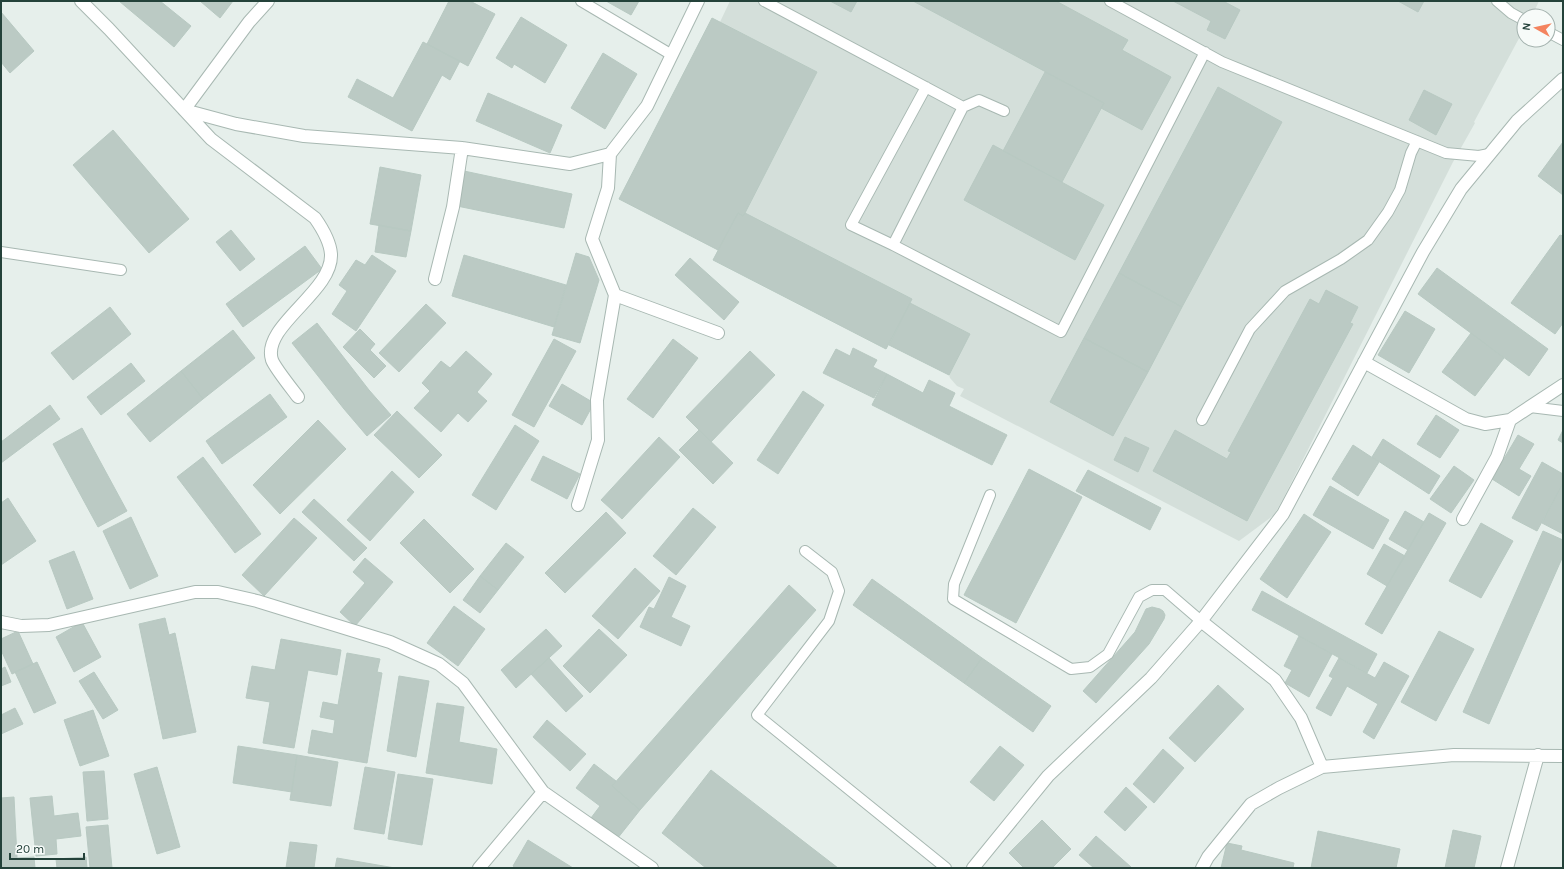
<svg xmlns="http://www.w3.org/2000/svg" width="1564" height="869" font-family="Karla,sans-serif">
<rect width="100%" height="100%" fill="#e6efeb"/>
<path fill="#d4dfda" d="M730,1H1539L1532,16H1524V29L1474,122L1475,123L1453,162L1283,499L1274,515L1239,541L960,396L964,389L957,386L950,378L949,375L889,345L886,349L713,260L718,250L619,199L712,18L720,22Z"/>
<path fill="#bbcac4" stroke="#b8c9c2" d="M119,1H160L191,26L174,47Z
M200,1H233L220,18Z
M449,1H470L495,14L468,66L427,44Z
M606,1H639L631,15Z
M830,1H857L851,12Z
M913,1H1056L1128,40L1122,50L1171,77L1142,130L1101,108L1104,103Z
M1173,1H1223L1240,10L1225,39L1207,30L1211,21Z
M1398,1H1424L1418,12Z
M1,12L34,51L10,73L1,62Z
M521,17L567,45L545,83L514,64L512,68L496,58Z
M712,18L817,72L745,213L743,216L738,213L718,250L619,199Z
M423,42L460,61L450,80L442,75L412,131L348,97L357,79L393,98Z
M603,53L637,74L605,129L571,108Z
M1045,72L1104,103L1062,182L1003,151Z
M1218,87L1282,122L1182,307L1119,273Z
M1424,90L1452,104L1436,135L1409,120Z
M488,93L562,125L550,153L476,121Z
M113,130L189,219L149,253L73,165Z
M1563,142V195L1538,176Z
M993,145L1104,205L1075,260L964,200Z
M380,167L421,175L411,231L370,224Z
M464,171L572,194L564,228L457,206Z
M738,213L743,216L745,213L912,299L886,349L713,260Z
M379,225L411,231L406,257L375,252Z
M231,230L255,259L240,271L216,242Z
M1560,235L1563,236V323L1555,334L1511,303Z
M305,246L322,269L243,327L226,304Z
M576,253L589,257L599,280L580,343L552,335Z
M372,255L396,271L356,331L332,314L347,291L339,285L356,260L365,265Z
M464,255L566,285L554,327L452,296Z
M690,258L739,302L724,320L675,275Z
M1437,268L1548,349L1529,376L1418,294Z
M1119,273L1182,307L1148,372L1084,338Z
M1326,290L1358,307L1350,323L1353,324L1247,521L1153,471L1175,430L1227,459L1231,452L1228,451L1310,299L1319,304Z
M910,303L970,334L949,375L889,345Z
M426,304L446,323L399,372L379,353Z
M110,307L131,334L73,380L51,353Z
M1405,311L1435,329L1409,373L1378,355Z
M317,323L369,390L391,415L367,436L344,409L292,343Z
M360,329L375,344L370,350L386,366L374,378L343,347Z
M233,330L255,358L203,399L181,371Z
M1471,333L1504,358L1475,396L1442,372Z
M1084,338L1148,372L1113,436L1050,402Z
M554,339L576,351L534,427L512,415Z
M673,339L698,358L653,418L627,399Z
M853,348L877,360L873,367L887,374L874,398L823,373L836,349L850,356Z
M466,351L492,374L477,392L487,401L468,422L458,413L441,432L414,408L430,391L422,383L441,361L450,368Z
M750,351L775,375L711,442L686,417Z
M131,363L145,381L101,415L87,397Z
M181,371L203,399L150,442L127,414Z
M887,374L923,393L929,380L955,393L949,406L1007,435L992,465L872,405Z
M562,384L594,403L582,425L549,406Z
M803,391L824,405L778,474L757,460Z
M270,394L287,417L222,464L206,441Z
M50,405L60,419L1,463V442Z
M397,411L442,455L419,478L374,435Z
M1436,415L1459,430L1440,458L1417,444Z
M318,420L346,449L280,514L253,485Z
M515,425L539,441L496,510L472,495Z
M82,428L127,511L98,527L53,444Z
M699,430L733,463L713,484L679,450Z
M1563,430V443L1558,440Z
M1518,435L1534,444L1519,469L1531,476L1519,496L1492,479Z
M659,437L680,457L622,519L601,500Z
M1125,437L1149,448L1138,472L1114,460Z
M1383,439L1440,476L1429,494L1372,457Z
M1353,445L1379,462L1358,496L1332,479Z
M543,456L580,474L567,499L531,480Z
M203,457L261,534L235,553L177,477Z
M1542,462L1563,474V483L1537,531L1512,518Z
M1454,466L1474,480L1451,513L1430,499Z
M1029,469L1082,497L1016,623L964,595Z
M1088,470L1161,508L1150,530L1076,491Z
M392,471L414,492L370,541L347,520Z
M1563,483V534L1542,523Z
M1330,486L1389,520L1373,549L1313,515Z
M8,498L36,541L1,565V503Z
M314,499L367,548L354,561L302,512Z
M693,508L716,527L676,575L653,556Z
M1405,511L1424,522L1408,550L1389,539Z
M606,512L626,533L565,593L545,573Z
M1429,513L1446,523L1382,634L1365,624Z
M1304,514L1331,532L1287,598L1260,579Z
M131,517L158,576L130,589L103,531Z
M294,518L317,538L264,596L242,575Z
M424,519L474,569L450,593L400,543Z
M1481,523L1513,541L1481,598L1449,581Z
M1543,531L1563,540V556L1489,724L1463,712Z
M506,543L524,557L498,590L480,576Z
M1384,544L1405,556L1387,586L1367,574Z
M74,551L93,599L67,609L49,561Z
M365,558L393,582L355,626L340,612L365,583L353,572Z
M635,568L660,591L618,639L592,616Z
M480,576L498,590L480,613L463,600Z
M669,577L686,586L671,617L690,626L681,646L640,627L649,607L654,609Z
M872,579L982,658L964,683L853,605Z
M789,585L816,610L640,810L612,786Z
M1262,591L1377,654L1367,673L1252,610Z
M454,606L485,629L458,666L427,643Z
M1152,607L1160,609L1163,611L1165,615L1164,619L1149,644L1096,703L1083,691L1135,632L1146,609Z
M165,618L169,635L175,633L196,732L163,739L139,624Z
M82,622L101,657L74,672L56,637Z
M546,629L562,646L516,688L501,670Z
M599,629L627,655L590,693L563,666Z
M18,631L33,664L12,674L1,650V639Z
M1439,631L1474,649L1436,721L1401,702Z
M1299,636L1332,654L1309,697L1285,683L1292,670L1284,666Z
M281,639L341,650L337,675L308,670L294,748L263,743L270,702L246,698L252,666L275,670Z
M347,653L380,659L377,672L382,673L367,763L308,753L312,730L333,734L335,720L320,717L323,702L338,705Z
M549,658L583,696L566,712L531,674Z
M982,658L1051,706L1033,732L964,683Z
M1339,658L1375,678L1384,662L1409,676L1374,739L1363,732L1378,704L1347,686L1331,716L1316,708L1333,678L1329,676Z
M37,662L56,703L34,713L15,672Z
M5,667L11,682L1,686V669Z
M94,672L118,710L103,719L79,681Z
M399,676L429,681L416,757L387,751Z
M1218,685L1244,709L1195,762L1169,738Z
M437,703L464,707L459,742L497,749L492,784L426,773Z
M15,708L23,724L1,734V715Z
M93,710L109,756L80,766L64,720Z
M547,720L586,754L570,771L533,737Z
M238,746L297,755L292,792L233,783Z
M1000,746L1024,765L994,801L970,782Z
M1163,749L1184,768L1154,803L1133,784Z
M297,755L338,762L331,806L290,800Z
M594,764L616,781L612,786L640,810L617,839L591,818L600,806L576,788Z
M157,767L180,847L157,854L134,774Z
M365,767L395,772L384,834L354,829Z
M711,770L838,868H706L662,833Z
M104,771L108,819L87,821L83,772Z
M398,774L433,779L422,845L388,839Z
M1126,787L1147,807L1125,831L1104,812Z
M52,796L54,816L78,813L81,836L56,839L57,854L36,856L30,798Z
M14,797L17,858L34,857L35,868H1V798Z
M1042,820L1071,849L1052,868H1024L1009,853Z
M108,825L112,868H90L86,827Z
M1453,830L1481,836L1474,868H1445Z
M1318,831L1400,849L1396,868H1311Z
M1096,836L1131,867L1130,868H1094L1079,855Z
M528,840L573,868H516L513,866Z
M290,842L317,845L314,868H286Z
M1227,843L1242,846L1241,850L1294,863L1293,868H1221Z
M86,857L87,868H57L56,859Z
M337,858L395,868H335Z"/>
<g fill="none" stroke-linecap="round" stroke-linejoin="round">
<g stroke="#a8b8b2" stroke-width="12">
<path id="lane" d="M581,1L672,55
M764,1L963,107L979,100L1004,111
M1110,1L1222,62L1446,153L1479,156L1489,154
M1497,1L1511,13L1524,20
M1548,32L1563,40
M963,107L893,245L1061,332L1205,52
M893,245L851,225L926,87
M1,252L121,270
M1530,407L1563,411
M1202,420L1250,329L1285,291L1341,259L1368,240L1388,212L1400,190L1411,153L1417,141
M990,495L954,584L953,599L1071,669L1090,667L1108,654L1139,597L1152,590H1165L1201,621
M805,551L832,572L839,591L829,621L757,715L946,868"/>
</g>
<g stroke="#a8b8b2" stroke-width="14">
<path id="street" d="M81,1L109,29L211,139L315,218C322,228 330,241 331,254C333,292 261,326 272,360C275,368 292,389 298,397
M268,1L249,22L184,110L236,124L304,136L462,148L570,164L610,154L647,106L698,1
M435,279L453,207L462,148
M615,295L718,333
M1364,362L1466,419L1485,424L1510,420L1563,385
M578,505L598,440L597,400L615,295L592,239L608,188L610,154
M1463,519L1497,457L1510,420
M1201,621L1275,680L1301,718L1322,767
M1,622L21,626L49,625L195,592H218L257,601L390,642L439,664L463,683L543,792L652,868
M479,868L543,792
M973,868L1048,776L1151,678L1201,621L1283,514L1423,252L1461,189L1517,121L1563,79
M1202,868L1208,857L1251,804L1279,788L1322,767L1454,755L1563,756
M1507,868L1538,755"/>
</g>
<use href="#lane" stroke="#fff" stroke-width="10"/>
<use href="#street" stroke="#fff" stroke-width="12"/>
</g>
<rect width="1564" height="869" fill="none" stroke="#24423a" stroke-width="4"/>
<g transform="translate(1536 28) rotate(278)"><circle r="19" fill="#f7fbf9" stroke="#a3b1ad"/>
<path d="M0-3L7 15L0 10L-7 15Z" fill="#f4845f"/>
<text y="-6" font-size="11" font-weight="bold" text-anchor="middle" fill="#24423a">N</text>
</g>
<path d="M10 853v6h74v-6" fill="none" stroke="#24423a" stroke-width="2"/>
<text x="16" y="853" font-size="12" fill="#24423a" stroke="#f7fbf9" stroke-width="3" paint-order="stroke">20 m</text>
</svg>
